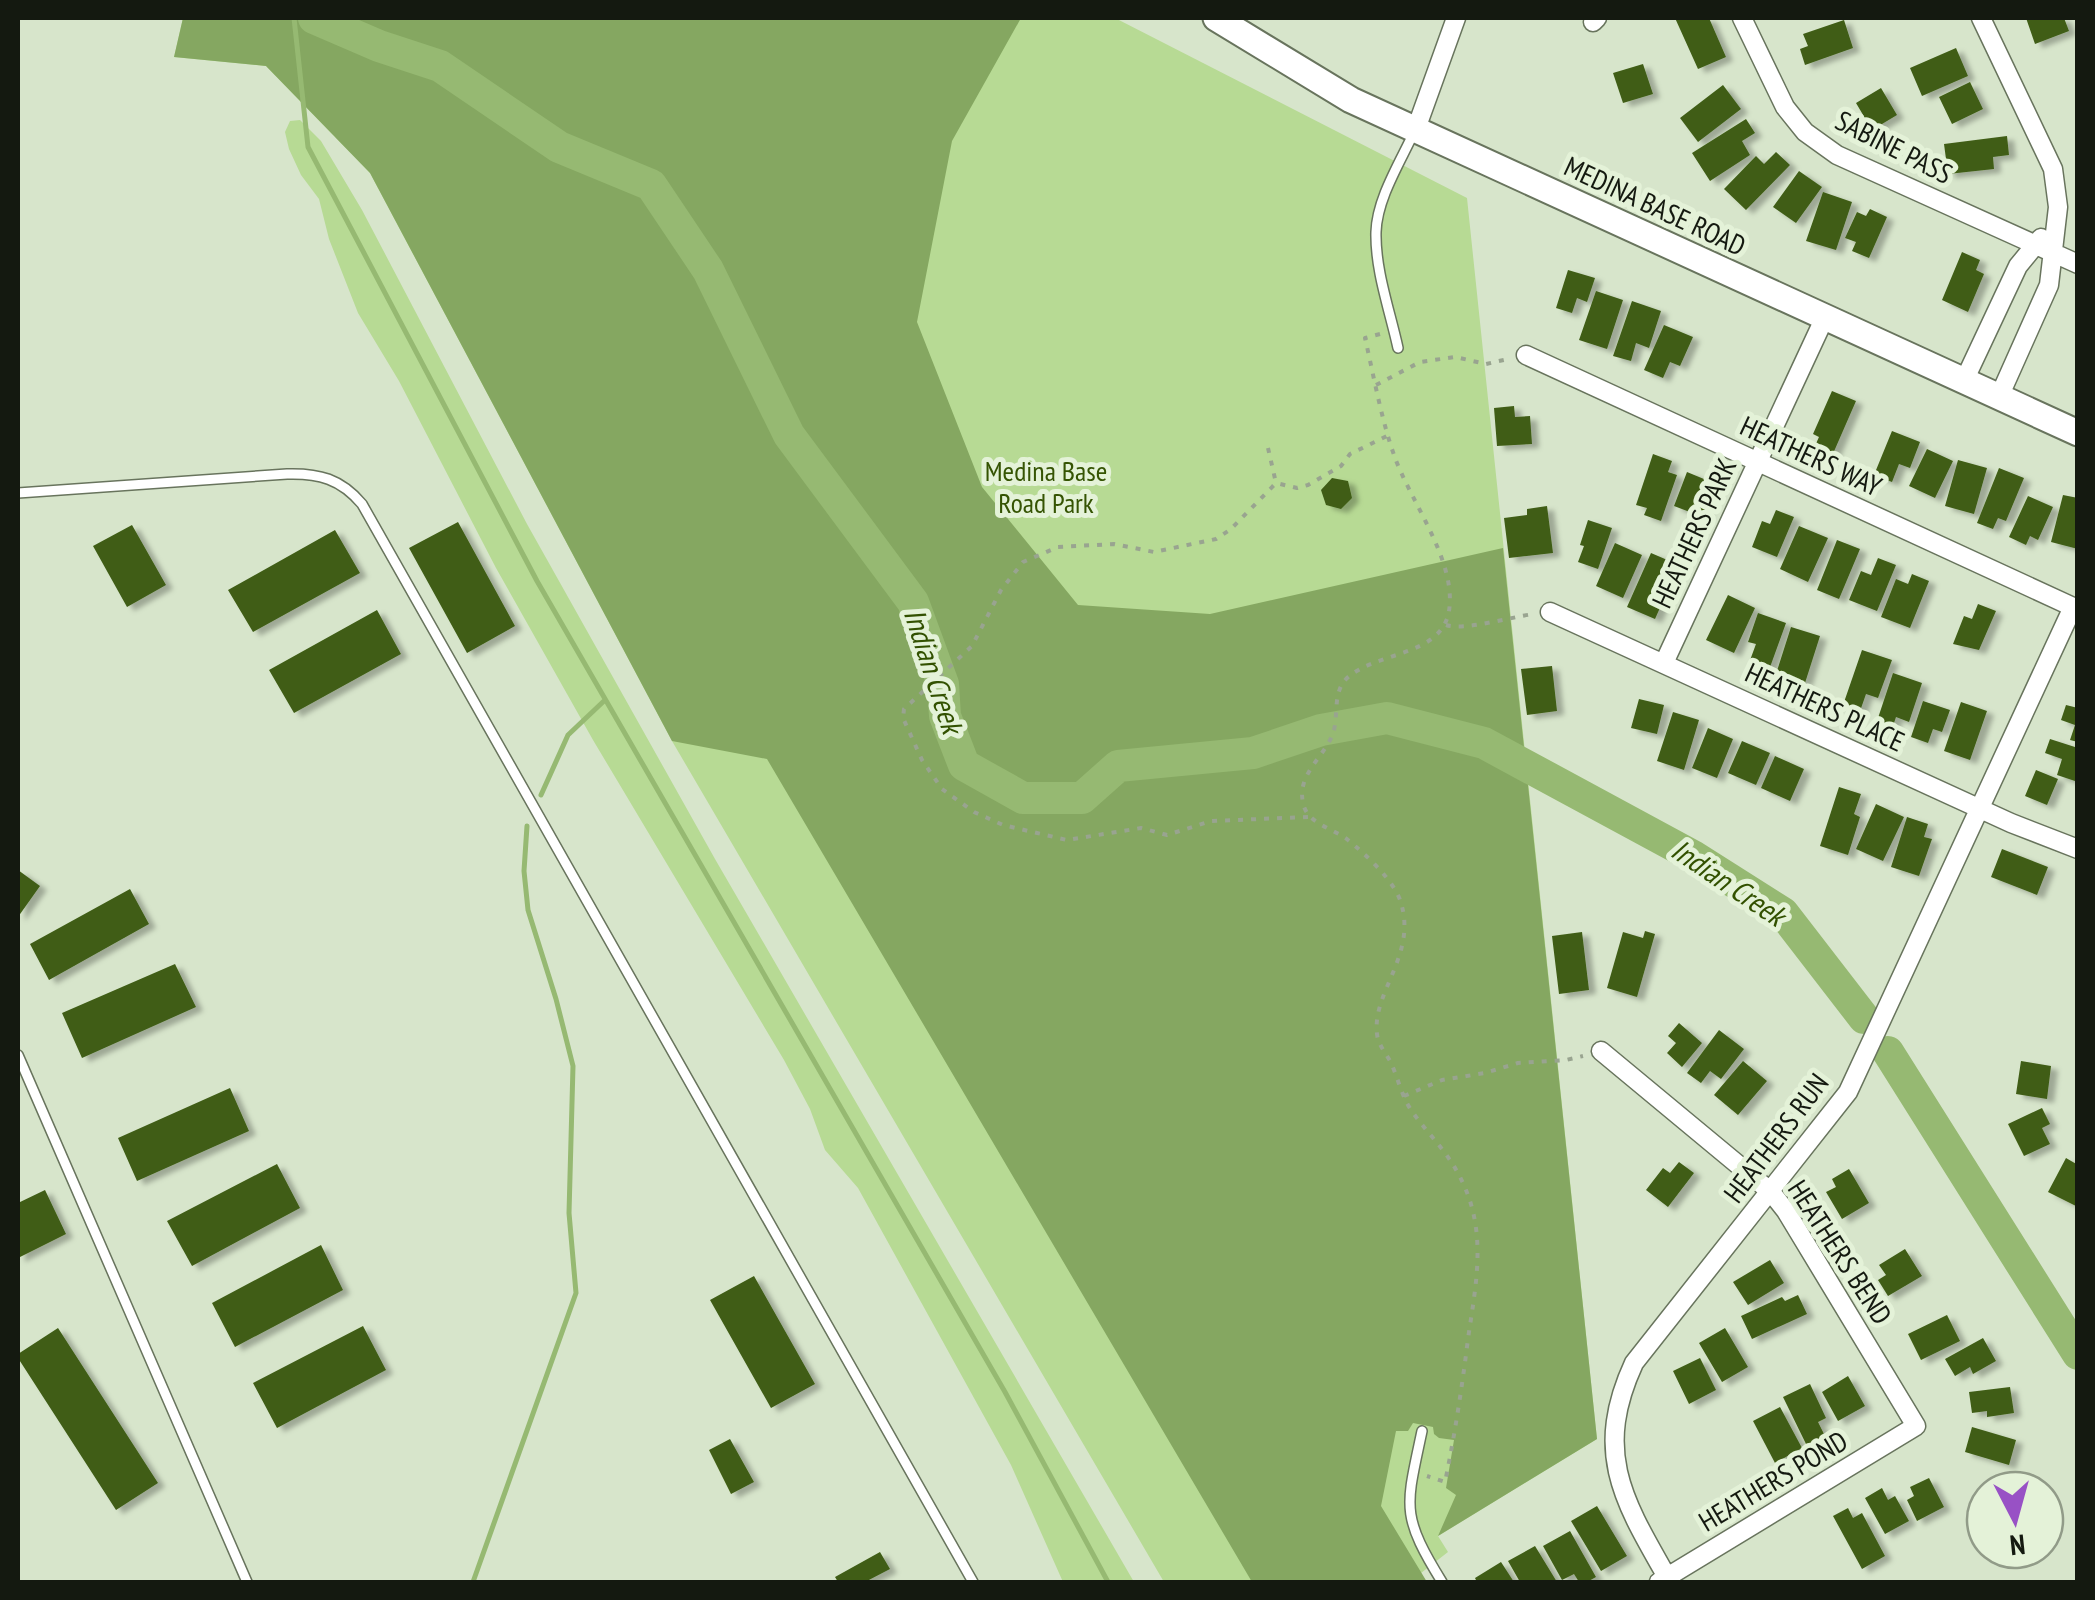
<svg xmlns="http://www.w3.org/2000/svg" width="2095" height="1600" font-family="'PT Sans Narrow',sans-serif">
<defs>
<filter id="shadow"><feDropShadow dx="7" dy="4" stdDeviation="2.5" flood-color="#0004"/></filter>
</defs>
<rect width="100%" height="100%" fill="#d7e5cb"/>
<path fill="#b7da94" d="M183,18H1115L1467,198L1597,1439L1438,1536L1448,1552L1421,1573L1401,1582H1164L672,741L370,173L266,66L174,57Z
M300,120L321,141L362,210L527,524L715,859L1134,1582H1063L1011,1465L858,1188L825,1150L810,1109L784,1060L593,740L496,568L399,381L358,313L329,239L319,199L301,175L289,149L285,132L290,121Z"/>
<path fill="#85a761" d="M183,18H1021L952,141L917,322L982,487L1078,605L1210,614L1503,548L1597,1439L1438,1536L1456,1495L1446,1488L1454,1440L1439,1438L1434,1434L1433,1427L1413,1423L1408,1431H1396L1381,1506L1427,1582H1252L767,759L672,741L370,173L266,66L174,57Z"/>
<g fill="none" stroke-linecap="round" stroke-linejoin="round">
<path stroke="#96b972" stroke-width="5" d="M294,18L308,147L537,581L1005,1392L1108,1582
M541,795L568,735L605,700
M473,1582L576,1293L569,1213L573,1066L556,999L528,910L524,871L527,826"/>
<path stroke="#96b972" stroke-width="32" d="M314,18L379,46L440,66L559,147L651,185L708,270L789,435L913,602L943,684L945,716L964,765L1023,798H1082L1118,766L1253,753L1321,730L1387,718L1484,743L1693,856L1783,913L1864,1018
M1888,1052L2078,1354"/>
</g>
<path fill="#3f5d16" filter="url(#shadow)" d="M1675,18H1709L1726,57L1698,69Z
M2026,18H2064L2069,31L2035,44Z
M1844,20L1853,48L1805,65L1800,49L1808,46L1803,34Z
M1956,48L1968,76L1922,96L1910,68Z
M1643,64L1653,94L1623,103L1613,73Z
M1970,82L1983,109L1952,124L1939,97Z
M1723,85L1741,109L1698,142L1680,118Z
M1881,88L1897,115L1872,130L1856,103Z
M1746,119L1755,133L1742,141L1750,155L1710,181L1692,153Z
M2007,136L2009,155L1993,157L1994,169L1948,174L1944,144Z
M1776,152L1790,165L1746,210L1724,189L1756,156L1764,164Z
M1799,171L1822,187L1796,223L1773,207Z
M1823,192L1852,202L1836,250L1806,241Z
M1870,209L1887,217L1869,258L1852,251L1856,242L1845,238L1857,212L1866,216Z
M1962,252L1980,260L1976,270L1984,274L1968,312L1942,300Z
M1568,270L1595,278L1587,302L1577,298L1572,313L1556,308Z
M1596,291L1623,300L1607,349L1579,340Z
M1632,301L1661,311L1649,348L1636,343L1631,361L1613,356Z
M1664,325L1693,337L1680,366L1670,362L1663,378L1644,370Z
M1832,391L1856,401L1832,456L1814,448L1819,437L1813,434Z
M1514,406L1515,417L1530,416L1532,444L1497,446L1494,408Z
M1892,431L1920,442L1910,468L1899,464L1892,482L1874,475Z
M1927,449L1953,461L1935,498L1909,486Z
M1653,454L1672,461L1668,472L1677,475L1661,521L1644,515L1647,508L1636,505Z
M1958,460L1987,468L1974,514L1945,506Z
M1999,468L2024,478L2006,521L1998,518L1993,529L1977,523Z
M1687,472L1716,484L1703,517L1674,506Z
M1332,478L1348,481L1352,498L1341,509L1326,505L1321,490Z
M2063,495L2078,498V549L2051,542Z
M2028,496L2053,507L2038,540L2030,536L2026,545L2009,537Z
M1547,506L1553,553L1509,558L1504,518L1527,515V509Z
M1776,510L1794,517L1777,557L1752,547L1762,521L1770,524Z
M1588,520L1612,528L1598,569L1578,562L1584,546L1580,545Z
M458,522L515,626L467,653L409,548Z
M132,525L166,585L127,607L93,546Z
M1799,526L1828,538L1808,582L1780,569Z
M335,530L360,573L253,632L228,590Z
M1837,540L1860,549L1839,599L1817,590Z
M1615,543L1642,555L1623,598L1596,586Z
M1651,553L1679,565L1655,619L1627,607Z
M1878,558L1896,565L1877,611L1849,600L1861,571L1871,575Z
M1912,574L1929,581L1910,628L1881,617L1896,579L1908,584Z
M1728,595L1755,608L1734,653L1706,640Z
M1978,604L1996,611L1979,650L1953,644L1964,616L1972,619Z
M377,610L401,654L294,713L269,670Z
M1758,613L1786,623L1769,670L1749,663L1756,644L1748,642Z
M1791,627L1820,636L1805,683L1776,674Z
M1862,650L1892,660L1878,698L1866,694L1859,714L1842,708Z
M1552,666L1557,711L1527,715L1521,669Z
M1893,673L1922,683L1909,722L1896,717L1893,726L1877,721Z
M1639,699L1664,705L1657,734L1631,728Z
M1923,701L1950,710L1942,732L1933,729L1928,743L1911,737Z
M1961,702L1987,711L1970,760L1944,751Z
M2066,705L2078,708V742L2070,740L2075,725L2061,720Z
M1673,712L1699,720L1684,770L1657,761Z
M1708,728L1733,739L1717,778L1692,768Z
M2050,739L2078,748V782L2057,775L2062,759L2045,753Z
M1742,741L1770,753L1756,785L1728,773Z
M1775,756L1804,769L1790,801L1761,788Z
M2036,770L2058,779L2047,805L2025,796Z
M1839,787L1861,794L1854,814L1860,817L1848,855L1820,846Z
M1876,804L1904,817L1883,861L1856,849Z
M1907,817L1928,824L1924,837L1932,839L1919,876L1891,867Z
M2002,849L2048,867L2037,895L1991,877Z
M18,870L40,886L18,917Z
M130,889L149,924L49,980L30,944Z
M1645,931L1655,934L1637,997L1607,988L1623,932L1643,938Z
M1582,932L1589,990L1559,994L1552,936Z
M175,964L196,1007L82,1058L62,1013Z
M1679,1023L1702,1043L1682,1067L1667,1053L1676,1043L1668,1036Z
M1719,1030L1744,1049L1721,1079L1710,1071L1701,1083L1687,1073Z
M1743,1061L1767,1081L1738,1115L1714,1095Z
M2021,1061L2051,1066L2047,1099L2016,1094Z
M230,1088L249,1131L137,1181L118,1138Z
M2042,1108L2050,1124L2042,1128L2050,1144L2024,1156L2008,1124Z
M2066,1158L2078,1165V1207L2048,1192Z
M1679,1162L1694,1173L1668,1207L1646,1190L1663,1168L1670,1173Z
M277,1164L300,1208L192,1266L167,1221Z
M1849,1169L1869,1203L1842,1219L1826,1192L1836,1187L1832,1179Z
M45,1190L66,1234L18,1258V1203Z
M321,1245L343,1290L235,1347L212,1303Z
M1905,1249L1922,1276L1888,1296L1878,1280L1886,1275L1879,1265Z
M1770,1260L1784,1283L1748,1305L1733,1282Z
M754,1276L815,1384L771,1408L710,1300Z
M1798,1295L1807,1314L1752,1339L1741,1316L1782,1297L1785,1301Z
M1947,1315L1960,1341L1921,1360L1908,1334Z
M363,1326L386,1370L277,1428L253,1383Z
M58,1328L158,1483L116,1510L18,1358V1354Z
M1725,1328L1748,1367L1722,1382L1699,1343Z
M1983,1338L1996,1361L1973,1374L1970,1367L1955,1376L1945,1359Z
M1700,1358L1716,1390L1689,1404L1673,1371Z
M1848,1376L1865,1406L1838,1421L1822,1392Z
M1810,1384L1826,1418L1818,1422L1825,1436L1807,1446L1783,1397Z
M2010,1387L2014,1413L1987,1417V1411L1972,1413L1969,1392Z
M1780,1407L1802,1448L1775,1463L1753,1421Z
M1972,1427L2016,1440L2009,1465L1965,1452Z
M730,1439L754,1482L731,1494L709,1450Z
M1929,1478L1944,1507L1917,1521L1907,1500L1914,1496L1910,1487Z
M1882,1488L1888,1500L1895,1496L1909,1521L1885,1534L1865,1498Z
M1597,1506L1627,1556L1601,1571L1571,1521Z
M1848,1508L1853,1518L1862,1513L1885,1556L1862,1569L1833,1516Z
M1570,1531L1596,1577L1587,1582H1579L1574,1574L1562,1580L1543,1546Z
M1535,1546L1557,1582H1520L1508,1561Z
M880,1552L890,1569L865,1582H838L835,1577Z
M1501,1562L1514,1582H1477L1475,1578Z"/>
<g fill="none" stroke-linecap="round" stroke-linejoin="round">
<g stroke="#68745d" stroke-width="12">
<path id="lane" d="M1398,348C1390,311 1375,270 1376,232C1377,198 1401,161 1415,130
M18,493L287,474C319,473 341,479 362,504L973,1582
M18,1055L247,1582
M1422,1431C1406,1507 1400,1514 1442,1582"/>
</g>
<g stroke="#68745d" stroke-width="21">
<path id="street" d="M1742,18L1785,107L1805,132L1837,155L2078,264
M1981,18L2053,169L2058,207L2049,285L1999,397
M1593,22L1597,18
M1416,129L1456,18
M1526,355L2073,607L1848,1092L1634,1363C1593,1452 1623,1500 1667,1577
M1964,381L2018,266L2041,238
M1550,612L2011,823L2078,849
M1664,663L1825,317
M1601,1051L1771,1192L1786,1211L1916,1426L1659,1582"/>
</g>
<g stroke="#68745d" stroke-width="29">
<path id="secondary" d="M1216,18L1351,100L2078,433"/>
</g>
<path stroke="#99a490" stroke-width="4" stroke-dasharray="5 8" stroke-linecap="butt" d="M1380,334L1365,338C1374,377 1381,418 1394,455C1410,501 1457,561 1449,611C1441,657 1377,651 1347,678C1331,694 1340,717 1332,736C1322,759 1297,775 1303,803C1307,824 1333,828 1348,840C1365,854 1395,881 1401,903C1417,955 1372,992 1377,1034C1378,1044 1385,1052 1390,1061C1398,1077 1401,1095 1411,1110C1427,1133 1447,1151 1460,1177C1488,1231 1476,1283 1468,1339C1462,1387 1455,1434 1445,1482L1427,1476
M1376,385L1420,362L1455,357L1486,364L1508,359
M1268,448L1276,483
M1446,625C1465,631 1510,617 1534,614
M1308,817L1211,821L1167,835L1141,828L1067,840L1003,825L974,812L942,789L922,760L903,718L904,709L972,646L1001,590L1023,562L1058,547L1114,544L1154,552L1216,539L1231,529L1276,483L1297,488L1308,485L1341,466L1350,454L1389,435
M1404,1096L1442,1080L1485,1073L1518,1063L1566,1060L1583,1056"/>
<use href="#lane" stroke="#fff" stroke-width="9"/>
<use href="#street" stroke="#fff" stroke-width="18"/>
<use href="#secondary" stroke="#fff" stroke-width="25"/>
</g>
<g text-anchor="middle" stroke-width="10" stroke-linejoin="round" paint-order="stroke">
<g font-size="28" fill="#141910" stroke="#e4f2d8">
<text transform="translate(1894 147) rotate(27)" y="10">SABINE PASS</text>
<text transform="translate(1655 206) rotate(25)" y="10">MEDINA BASE ROAD</text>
<text transform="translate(1811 456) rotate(25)" y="10">HEATHERS WAY</text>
<text transform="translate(1694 533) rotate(-65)" y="10">HEATHERS PARK</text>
<text transform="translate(1825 707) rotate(25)" y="10">HEATHERS PLACE</text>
<text transform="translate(1776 1138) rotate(-53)" y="10">HEATHERS RUN</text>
<text transform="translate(1840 1252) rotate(57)" y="10">HEATHERS BEND</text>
<text transform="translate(1773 1481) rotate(-31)" y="10">HEATHERS POND</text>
</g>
<g font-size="28" fill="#355403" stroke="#e4f2d8">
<text x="1046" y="481">Medina Base<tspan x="1046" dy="32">Road Park</tspan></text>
</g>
<g font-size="30" font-style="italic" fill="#325100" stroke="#e4f2d8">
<text transform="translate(933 671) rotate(72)" y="10">Indian Creek</text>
<text transform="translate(1728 883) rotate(34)" y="10">Indian Creek</text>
</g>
</g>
<rect width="2095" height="1600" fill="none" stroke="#141910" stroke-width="40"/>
<g transform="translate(2015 1520) rotate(174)"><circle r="48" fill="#e4f2d8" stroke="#919b88" stroke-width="2.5"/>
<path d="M0-8L18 38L0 25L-18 38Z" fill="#9851c5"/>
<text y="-15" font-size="28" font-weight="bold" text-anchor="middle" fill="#141910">N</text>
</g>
</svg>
